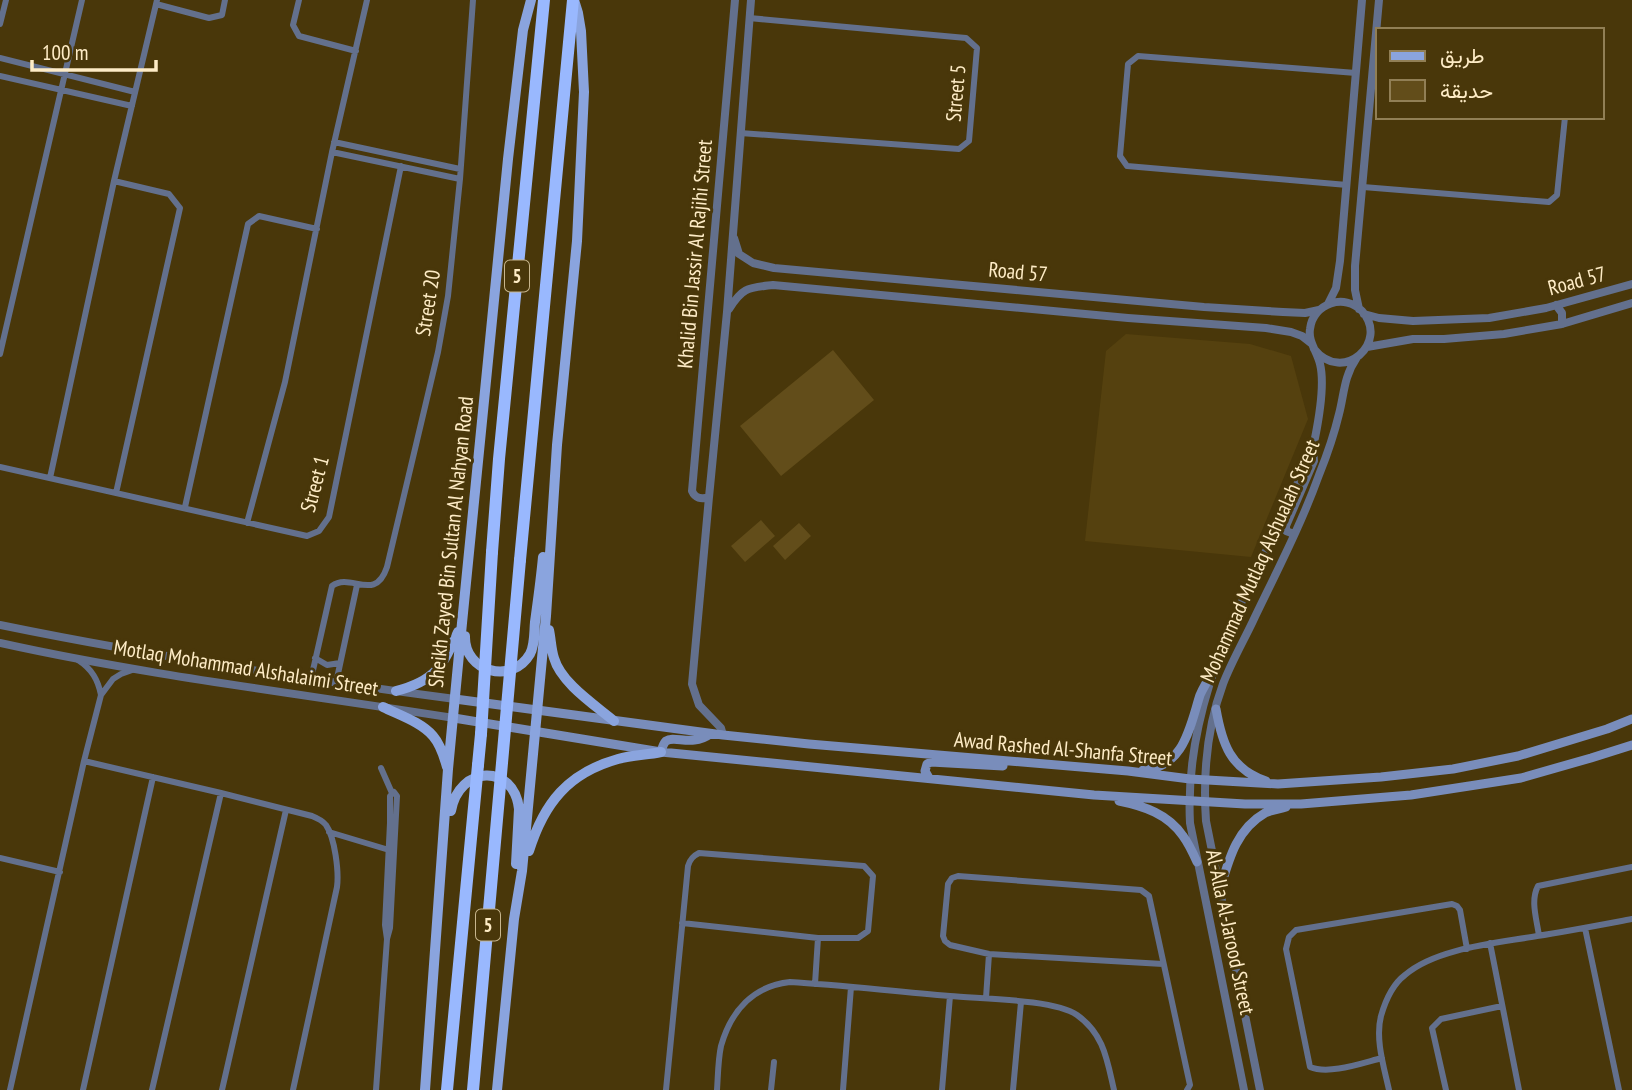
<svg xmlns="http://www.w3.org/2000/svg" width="1632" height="1090" font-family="'PT Sans Narrow',Vazirmatn,sans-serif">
<rect width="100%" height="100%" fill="#49370a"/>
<path fill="#55410f" d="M1126,334L1250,344L1291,356L1308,419L1251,557L1085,541L1106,351Z"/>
<path fill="#624d1a" d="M833,350L874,400L781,476L740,426Z
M761,520L775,536L745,562L731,546Z
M799,523L811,536L785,560L773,546Z"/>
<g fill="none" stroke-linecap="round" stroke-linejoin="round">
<path stroke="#63708d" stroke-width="6" d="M299,0L293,25L299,36L356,51
M156,4L209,18L222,15L225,0
M0,24L6,0
M0,58L135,92
M0,76L132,106
M740,133L959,149L969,141L977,48L966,38L749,18
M334,142L460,169
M332,152L460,179
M114,181L169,194L180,208L116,493
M1347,185L1127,166L1120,156L1128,64L1138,56L1356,73
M1363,187L1549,202L1557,195L1565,117
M0,354L82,0
M0,467L307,536L319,531L329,517L401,166
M50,478L114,181L157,0
M185,507L248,224L259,216L317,229
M247,523L285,382L332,152L367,0
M315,658L327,665L340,663
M78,660C92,669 98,680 101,695
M311,679L332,586C351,572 375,603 387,567L438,352L448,296L460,179L473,0
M336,683L357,585
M84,761L221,793L312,816C317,818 322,820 326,825C335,838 339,872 337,887L293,1090
M381,768L392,793
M394,792L397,796L390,928L387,939L385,925L390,823V796Z
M329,832L389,850
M0,858L60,872
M1585,928L1619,1090
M1539,936C1537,920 1530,901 1538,886L1632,867
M1490,943L1519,1090
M1163,964L989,954L950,945L945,941L943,936L948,884L952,878L958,876L1141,890L1149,896L1190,1085L1187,1090
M815,984L818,938
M986,998L989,954
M1382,1058C1362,1063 1329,1075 1310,1067L1286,949L1289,937L1296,930L1452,904L1457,906L1460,910L1467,949
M10,1090L84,761L101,695L113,679L121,674L135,669
M83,1090L153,777
M152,1090L221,793
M222,1090L286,810
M376,1090L387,939
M666,1090L688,866C690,859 693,856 699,853L864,866L873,876L868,931L858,938H818L682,923
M717,1090C718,1076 718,1060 721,1046C731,1011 753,986 790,982C843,985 897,992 950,996C980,999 1054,999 1077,1015C1104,1034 1107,1060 1114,1090
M771,1090L774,1062
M843,1090L851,987
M942,1090L950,996
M1013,1090L1021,1002
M1389,1090C1384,1067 1375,1039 1381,1016C1385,1002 1393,984 1405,975C1436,948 1498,943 1537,936C1569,931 1600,925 1632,919
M1446,1090L1432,1028L1441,1019L1502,1006"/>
<path stroke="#63708d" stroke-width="8" d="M735,0L692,491C695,498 701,500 709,497L727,312L751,0
M734,238L739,254L753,263L774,268L1204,307L1283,312L1305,313L1319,310
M1328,304L1336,288L1340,261L1362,0
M1556,305L1562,313V324
M729,309C743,287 748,288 773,285L1128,318L1266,328L1291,332L1302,336L1311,343
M1359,309L1355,290V266L1379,0
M1364,314L1379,318L1413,321L1489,318L1546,308L1632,284
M1367,347L1413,339H1444L1504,334L1562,324L1632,303
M709,497L692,684L699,705L721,728L723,735
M1294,534L1286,531V526L1314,461L1313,448
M0,625C151,656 303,679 455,699
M0,643C149,676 303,694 454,718
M1244,1090L1190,823C1185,728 1222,639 1264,555C1276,531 1287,507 1298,482C1304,468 1311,453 1315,438C1319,418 1325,384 1320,364C1317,351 1308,342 1310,329C1313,303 1345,293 1362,311C1390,342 1343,385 1314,349
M1260,1090L1206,821C1203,776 1207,727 1223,684C1231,663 1243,642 1253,621C1276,573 1301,525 1319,475C1327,455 1334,435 1339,414C1344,395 1344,376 1356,359"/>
<path stroke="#798dbb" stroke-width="9" d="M455,699L723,735L809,744L1128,771L1190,779L1278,784L1381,777L1453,769L1518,756L1607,729L1632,719
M1216,709C1222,743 1230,769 1266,781
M454,718L661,752L1094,795L1245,804H1301L1411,795L1521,778L1591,758L1632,745
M661,752C662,748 663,744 666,741C675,735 692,747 710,734
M1143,770C1184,768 1190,726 1200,695C1204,686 1209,678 1214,670
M929,778L925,771L927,764L931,762L1003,766
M1119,801C1144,806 1168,814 1183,836C1189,844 1193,853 1197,862
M1219,893C1228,863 1235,830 1265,813C1271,810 1280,809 1286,807"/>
<path stroke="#8aa4de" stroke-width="10" d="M549,630C551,639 551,649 554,658C561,683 595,705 614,721
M465,636C464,672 512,685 530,654C535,645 534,632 535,622C538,600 541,579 543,557
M396,691C435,681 442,667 458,632
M383,707C399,715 421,722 433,736C440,744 444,756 447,767
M451,811C459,765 514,763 519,809L516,864
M529,851C544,803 568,773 618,759C632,755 647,755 661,752
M425,1090L448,769L462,623L508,159L523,30L531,0
M497,1090L514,919L522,871L546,616L557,445L577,241L584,92L581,31L578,13L574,0"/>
<path stroke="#99b8fe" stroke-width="12" d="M492,552L499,459L544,0
M520,560L573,0
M478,765L481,734"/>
<path stroke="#99b8fe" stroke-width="12" d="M481,734L492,552
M447,1090L478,765
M473,1090L520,560"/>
</g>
<g text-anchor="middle" stroke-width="6" stroke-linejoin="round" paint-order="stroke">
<g fill="#49370a" stroke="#c8b68e" stroke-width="2">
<rect x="505" y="260.5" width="24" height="31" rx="5"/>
<rect x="476" y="909.5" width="24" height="31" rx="5"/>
</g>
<g font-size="19" font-weight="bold" fill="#feecc6">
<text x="517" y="283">5</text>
<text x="488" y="932">5</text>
</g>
<g font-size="21" fill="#feecc6" stroke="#49370a">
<text transform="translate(956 93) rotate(-85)" y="7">Street 5</text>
<text transform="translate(695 254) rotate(-85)" y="7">Khalid Bin Jassir Al Rajihi Street</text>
<text transform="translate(1018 272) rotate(5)" y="7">Road 57</text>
<text transform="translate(1577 281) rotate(-15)" y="7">Road 57</text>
<text transform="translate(428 303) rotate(-81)" y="7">Street 20</text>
<text transform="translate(315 484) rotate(-75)" y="7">Street 1</text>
<text transform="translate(451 542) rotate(-84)" y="7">Sheikh Zayed Bin Sultan Al Nahyan Road</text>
<text transform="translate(1260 561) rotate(-66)" y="7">Mohammad Mutlaq Alshualah Street</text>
<text transform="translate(246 668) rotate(9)" y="7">Motlaq Mohammad Alshalaimi Street</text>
<text transform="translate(1063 749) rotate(5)" y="7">Awad Rashed Al-Shanfa Street</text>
<text transform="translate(1230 932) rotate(78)" y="7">Al-Alla Al-Jarood Street</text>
</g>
</g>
<rect x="1376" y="28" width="228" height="91" fill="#49370a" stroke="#917f55" stroke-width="2"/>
<rect x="1390" y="51" width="35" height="10" fill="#8aa4de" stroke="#917f55" stroke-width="2"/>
<text x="1440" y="63" font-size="21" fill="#feecc6">طريق</text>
<rect x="1390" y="80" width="35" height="21" fill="#624d1a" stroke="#917f55" stroke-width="2"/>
<text x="1440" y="98" font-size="21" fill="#feecc6">حديقة</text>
<path d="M32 60v10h124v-10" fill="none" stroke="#feecc6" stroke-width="3.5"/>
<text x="42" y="60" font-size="21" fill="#feecc6" stroke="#49370a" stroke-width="5" paint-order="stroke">100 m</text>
</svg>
